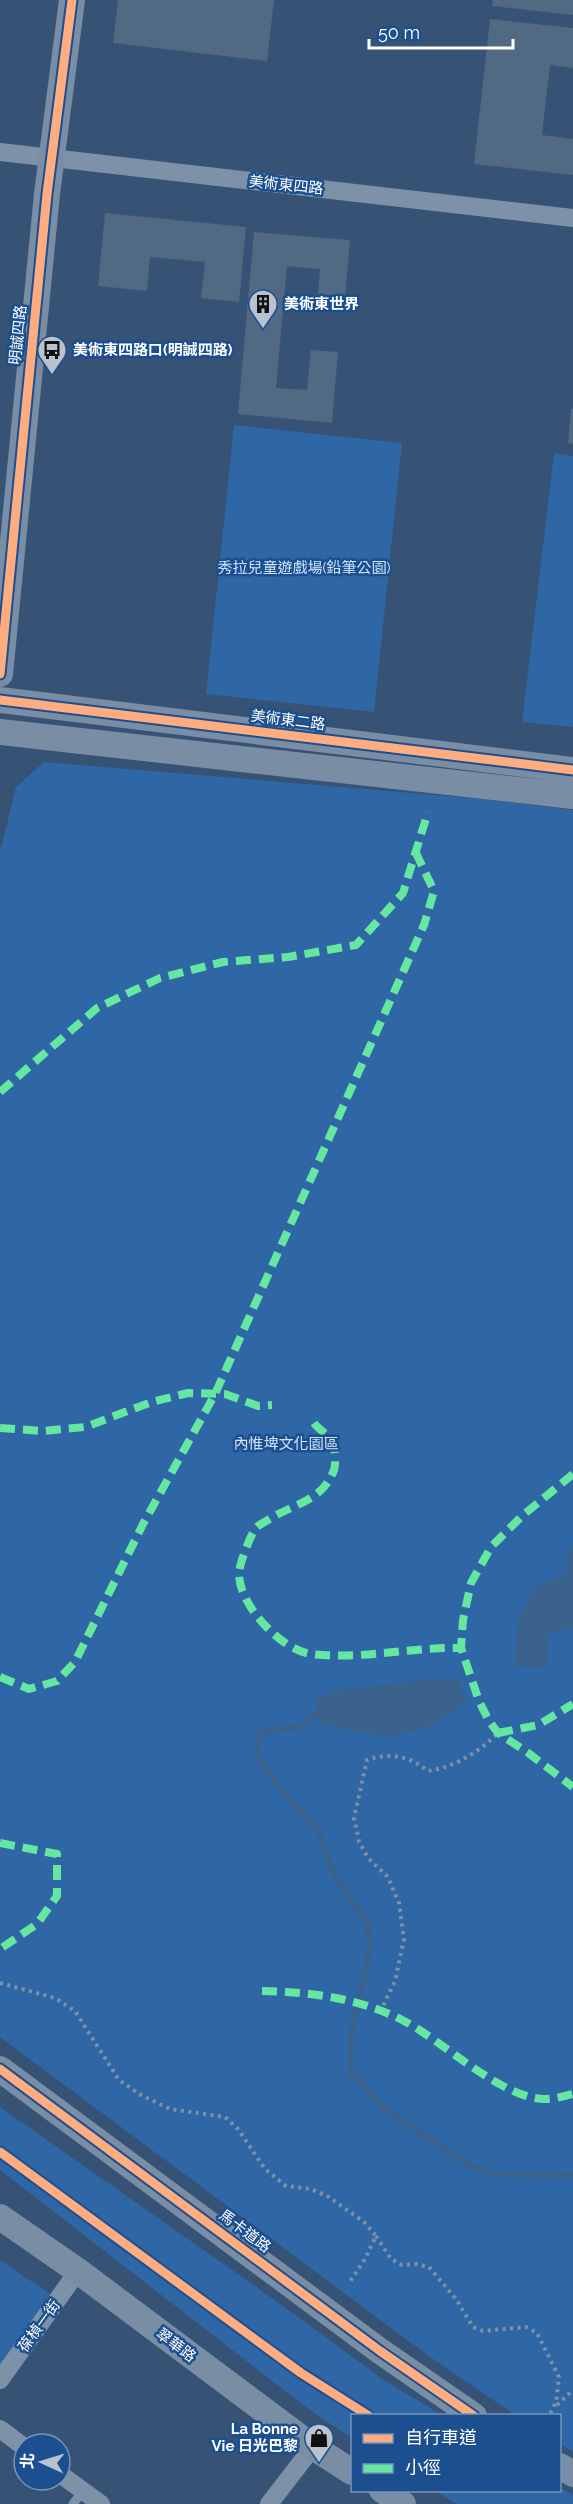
<svg xmlns="http://www.w3.org/2000/svg" width="573" height="2504" font-family="Raleway,'Noto Sans TC',sans-serif">
<rect width="100%" height="100%" fill="#365274"/>
<path fill="#2f66a5" d="M234,425L402,443L374,712L206,694Z
M554,453L573,456V727L522,722Z
M44,762L484,799L573,810V2452L560,2444V2416L515,2415L430,2357L0,2037V852L16,787Z
M0,2107L272,2298L384,2380L442,2415L352,2416V2438L311,2411L0,2170Z
M0,2260L50,2294L0,2366Z
M560,2487L573,2495V2504H457L435,2491L560,2490Z"/>
<path fill="#3b618d" d="M569,1547L573,1548V1628L549,1634L547,1668L515,1667L518,1621L534,1588L564,1574Z
M459,1680L466,1703C432,1730 402,1740 359,1733C347,1731 335,1726 323,1724L316,1714V1700L332,1691L415,1681Z"/>
<g fill="none" stroke-linecap="round" stroke-linejoin="round">
<path stroke="#3b618d" stroke-width="6" d="M316,1714L301,1726L260,1733L257,1742L259,1758L275,1782L318,1830L335,1877L367,1923L371,1944L350,2041L351,2072L382,2107L469,2165L497,2174L573,2175"/>
</g>
<path fill="#526984" d="M118,0H274L267,61L113,43Z
M493,0H573V15L492,6Z
M490,19L573,28V68L550,65L542,135L573,139V175L474,164Z
M105,213L246,227L239,302L201,298L205,262L150,257L147,291L98,286Z
M254,232L350,240L344,309L317,307L320,269L287,266L276,388L307,390L311,350L338,352L332,423L238,414Z
M571,409H573V444L568,443Z"/>
<g fill="none" stroke-linecap="round" stroke-linejoin="round">
<path stroke="#7d92a8" stroke-width="4" stroke-dasharray="3 4.5" stroke-linecap="butt" d="M0,1983L55,1998L75,2011L119,2080L139,2094L170,2109L225,2117L238,2129L265,2169L286,2186L311,2189L329,2197L364,2222L376,2236L365,2259L349,2283
M380,2012L395,1981L404,1939L399,1903L388,1877L368,1858L359,1841L354,1818L367,1760C389,1752 410,1756 428,1771C455,1767 479,1752 498,1733
M376,2236L391,2259L402,2265L417,2264L429,2267L456,2299L473,2327L483,2331L526,2327L537,2333L559,2377L556,2402L549,2416
M557,2405L573,2390"/>
<path stroke="#7d92a8" stroke-width="9" d="M73,2504L83,2491"/>
<path stroke="#7d92a8" stroke-width="18" d="M0,152L573,218
M0,2380L78,2271
M0,2429L24,2447
M60,2474L101,2504
M269,2504L313,2447"/>
<path stroke="#798da4" stroke-width="26" d="M0,674L47,194L72,0
M0,700L573,770
M0,732L573,796
M0,2069L380,2351L474,2416
M0,2217L78,2271L313,2447L352,2472
M560,2466L573,2474
M382,2490L403,2504"/>
<path stroke="#66e7a1" stroke-width="8" stroke-dasharray="15 8" stroke-linecap="butt" d="M0,1092L97,1008L160,978L223,962L288,957L356,945L403,893L428,812
M314,1423C319,1430 330,1436 333,1443C335,1449 336,1464 334,1470C322,1502 294,1503 268,1520C263,1523 256,1526 254,1531C249,1539 239,1565 239,1574C239,1605 281,1650 311,1654C361,1660 410,1647 461,1648
M0,1428L43,1431L85,1427L152,1402L188,1393L225,1394L258,1406L272,1405
M573,1474L522,1516L491,1547L471,1583L463,1620L461,1648L479,1701L489,1721L498,1733L527,1752L573,1787
M0,1677L29,1689L57,1681L75,1662L143,1524L215,1394L424,925L434,891L416,853
M498,1733L538,1725L573,1704
M0,1843L57,1854V1896L37,1924L0,1949
M262,1991C310,1992 360,1998 404,2021C443,2041 503,2100 546,2099C555,2099 564,2096 573,2094"/>
<g stroke="#1b4f8f" stroke-width="13">
<path id="cycleway" d="M0,674L47,194L72,0
M0,700L573,770
M0,2069L380,2351L474,2416
M0,2152L301,2373L369,2416"/>
</g>
<use href="#cycleway" stroke="#ffac80" stroke-width="9"/>
</g>
<defs>
<g id="building-pin" transform="scale(1.5)"><path d="M0 17L-7.5 6A9.5 9.5 0 1 1 7.5 6Z" fill="#b9c2ce" stroke="#1b4f8f"/><path d="M-4-6H4V6H1V3H-1V6H-4ZM-2.5-4.3h1.7v1.8h-1.7ZM.8-4.3h1.7v1.8H.8ZM-2.5-1h1.7V.8h-1.7ZM.8-1h1.7V.8H.8Z" fill="#111"/></g>
<g id="bus-pin" transform="scale(1.5)"><path d="M0 17L-7.5 6A9.5 9.5 0 1 1 7.5 6Z" fill="#b9c2ce" stroke="#1b4f8f"/><path d="M-5-6H5V4H4V6H2V4H-2V6H-4V4H-5ZM-3.5-4V0h7V-4ZM-3.5 1.2v1.5H-2V1.2ZM2 1.2v1.5H3.5V1.2Z" fill="#111"/></g>
<g id="shop-pin" transform="scale(1.5)"><path d="M0 17L-7.5 6A9.5 9.5 0 1 1 7.5 6Z" fill="#b9c2ce" stroke="#1b4f8f"/><path d="M-5-2.5h2.3a2.7 3.5 0 0 1 5.4 0H5L5.5 6h-11ZM-1.5-2.5h3a1.5 2.3 0 0 0-3 0Z" fill="#111"/></g>
</defs>
<g fill-rule="evenodd">
<use href="#building-pin" x="263" y="304"/>
<use href="#bus-pin" x="52" y="350"/>
<use href="#shop-pin" x="319" y="2438"/>
</g>
<g text-anchor="middle" stroke-width="5" stroke-linejoin="round" paint-order="stroke">
<g font-size="15" fill="#fff" stroke="#1b4f8f">
<text transform="translate(286 185) rotate(6)" y="5">美術東四路</text>
<text transform="translate(18 335) rotate(-84)" y="5">明誠四路</text>
<text transform="translate(288 720) rotate(7)" y="5">美術東二路</text>
<text transform="translate(245 2231) rotate(37)" y="5">馬卡道路</text>
<text transform="translate(39 2326) rotate(-54)" y="5">葆楨一街</text>
<text transform="translate(176 2345) rotate(37)" y="5">翠華路</text>
</g>
<g font-size="15" font-weight="bold" fill="#fff" stroke="#1b4f8f" text-anchor="start">
<text x="284" y="309">美術東世界</text>
<text x="73" y="355">美術東四路口(明誠四路)</text>
<text x="298" y="2434" text-anchor="end">La Bonne<tspan x="298" dy="17">Vie 日光巴黎</tspan></text>
</g>
<g font-size="15" fill="#cfe3fa" stroke="#1b4f8f">
<text x="304" y="573">秀拉兒童遊戲場(鉛筆公園)</text>
<text x="286" y="1449">內惟埤文化園區</text>
</g>
</g>
<rect x="351" y="2414" width="210" height="78" fill="#1b4f8f" stroke="#7695bc" stroke-width="1.5"/>
<rect x="363" y="2434" width="30" height="9" fill="#ffac80" stroke="#7695bc" stroke-width="1.5"/>
<text x="405" y="2444" font-size="18" fill="#ffffff">自行車道</text>
<rect x="363" y="2464" width="30" height="9" fill="#66e7a1" stroke="#7695bc" stroke-width="1.5"/>
<text x="405" y="2474" font-size="18" fill="#ffffff">小徑</text>
<g transform="translate(42 2462) rotate(274)"><circle r="28" fill="#1b4f8f" stroke="#7695bc" stroke-width="1.5"/>
<path d="M0-4.5L10 22L0 15L-10 22Z" fill="#b9c2ce"/>
<text y="-9" font-size="16" font-weight="bold" text-anchor="middle" fill="#ffffff">北</text>
</g>
<path d="M369 39v9h144v-9" fill="none" stroke="#ffffff" stroke-width="3"/>
<text x="378" y="39" font-size="18" fill="#ffffff" stroke="#1b4f8f" stroke-width="4.5" paint-order="stroke">50 m</text>
</svg>
